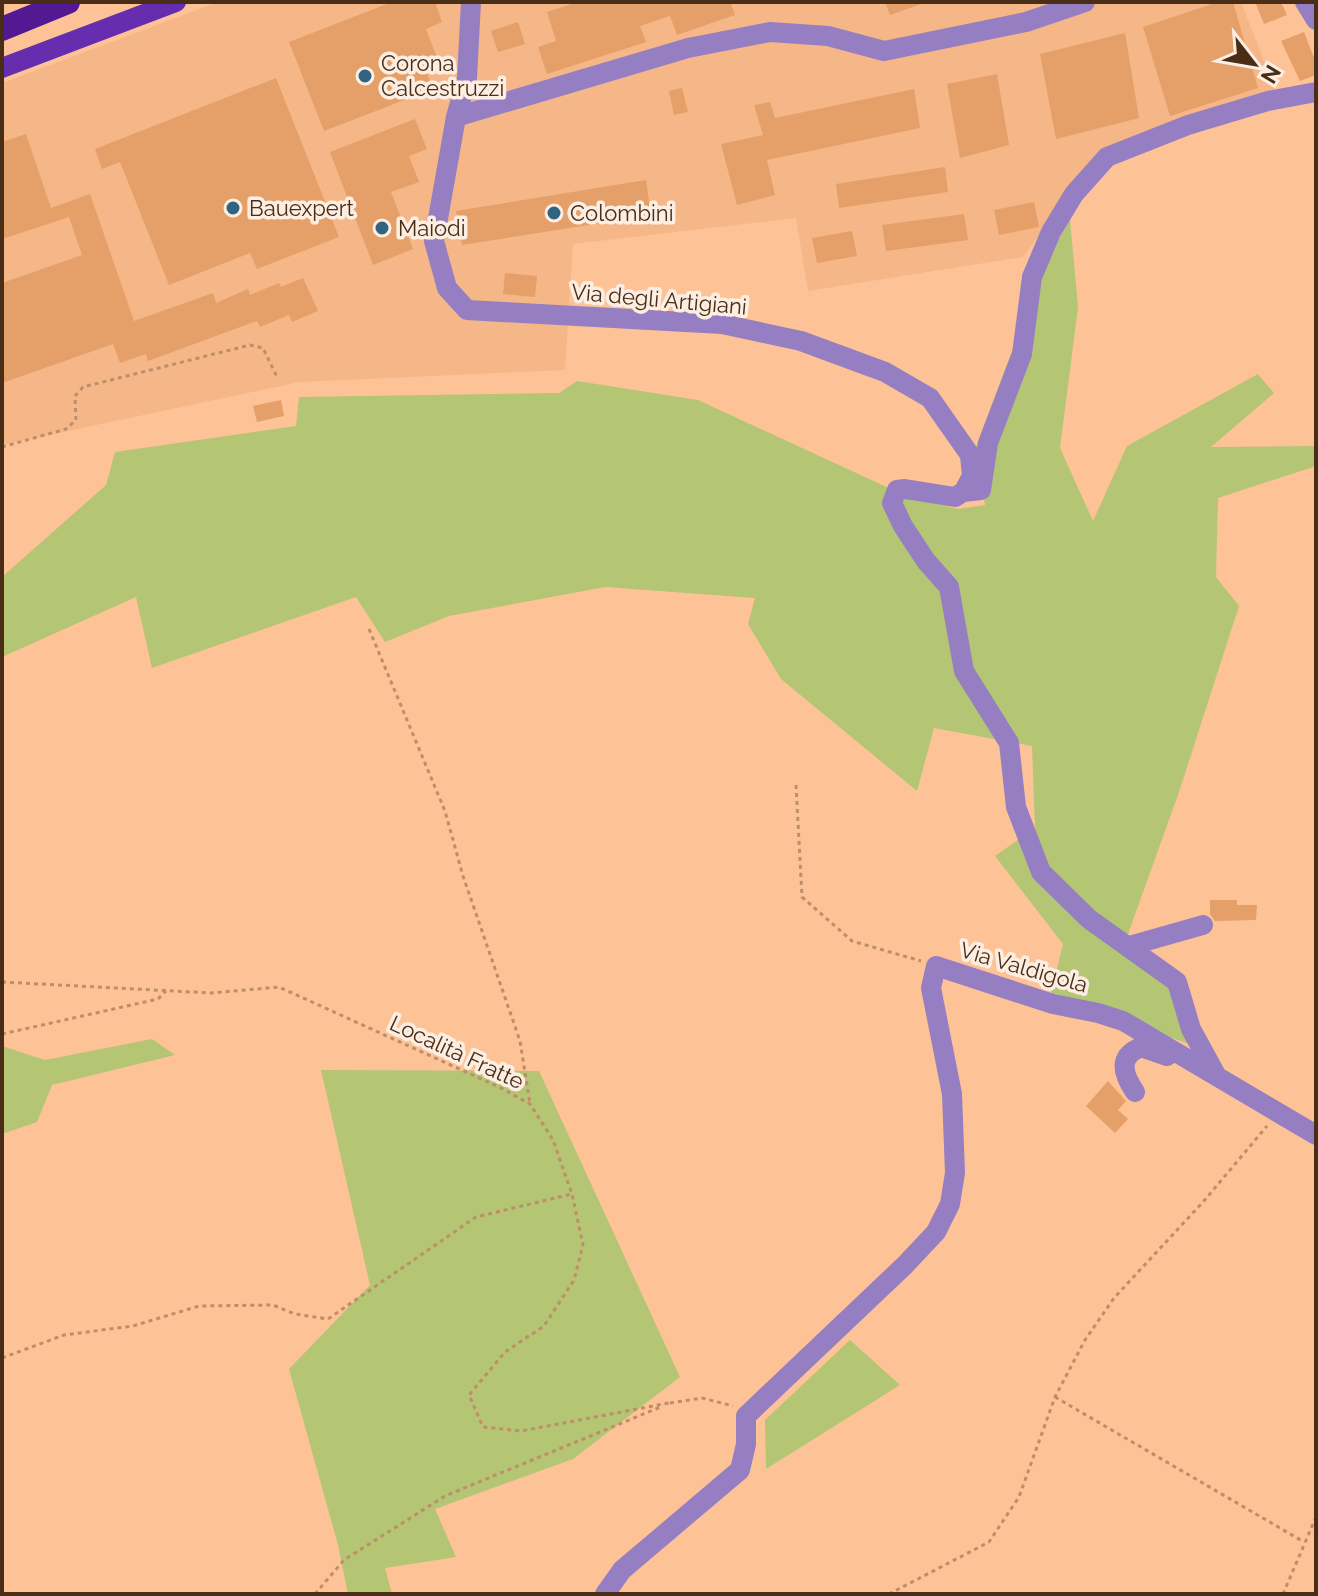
<svg xmlns="http://www.w3.org/2000/svg" width="1318" height="1596" font-family="Raleway,sans-serif">
<rect width="100%" height="100%" fill="#fdc397"/>
<path fill="#f5b787" d="M218,2H1241L1281,104L1098,156L1023,257L808,291L796,218L573,244L565,370L300,382L2,445V83Z"/>
<path fill="#b4c574" d="M1070,219L1078,307L1060,448L1093,521L1127,446L1258,374L1274,393L1211,447L1316,446V466L1218,498L1216,577L1239,606L1179,792L1123,948L1174,984L1193,1045L1050,997L1063,944L995,856L1035,828L1032,746L934,728L917,791L781,679L748,624L755,598L605,587L449,616L385,642L356,597L152,668L136,597L2,657V577L106,485L115,452L296,426L299,397L559,393L577,381L698,400L906,496L958,509L985,505L976,447L1043,268Z
M152,1039L175,1055L52,1085L37,1122L2,1134V1046L45,1060Z
M321,1070L539,1071L680,1377L573,1459L435,1509L456,1557L385,1568L392,1594H348L338,1545L289,1369L370,1285Z
M850,1340L900,1385L766,1469L765,1420Z"/>
<path fill="#e59f68" d="M392,2H435L442,22L426,29L437,58L423,63L433,89L324,131L289,42Z
M578,2H730L735,15L677,35L670,16L640,26L646,42L547,74L538,47L556,41L547,12Z
M885,2H920L921,4L890,15Z
M1218,2H1233L1258,88L1170,116L1143,27Z
M1255,2H1281L1287,15L1264,24Z
M518,22L525,44L498,52L491,31Z
M1304,32L1316,63V75L1300,81L1281,41Z
M1125,33L1139,118L1056,139L1040,54Z
M997,74L1009,145L960,158L947,84Z
M276,78L339,237L257,269L250,253L169,285L120,162L102,169L95,149Z
M682,88L688,112L674,115L669,91Z
M914,89L920,128L767,160L775,195L737,205L721,144L763,135L754,105L770,102L775,118Z
M415,119L427,149L409,156L419,182L391,192L413,249L373,265L330,152Z
M26,134L51,208L90,194L134,321L213,293L216,303L248,289L250,295L279,283L281,287L303,278L318,311L292,322L289,315L260,327L257,321L148,361L146,354L120,363L113,344L2,383V283L82,255L69,217L2,239V142Z
M945,167L948,192L839,208L836,184Z
M646,180L651,215L462,245L456,211Z
M1034,202L1039,227L999,235L994,210Z
M964,214L968,240L886,251L882,225Z
M852,231L857,256L817,263L812,238Z
M505,273L537,276L535,297L503,294Z
M281,400L284,416L257,422L253,406Z
M1210,900H1237V905H1257L1256,920L1215,921L1210,914Z
M1108,1081L1126,1101L1118,1110L1128,1119L1115,1133L1086,1106Z"/>
<g fill="none" stroke-linecap="round" stroke-linejoin="round">
<path stroke="#bd8e69" stroke-width="3" stroke-dasharray="4 4" stroke-linecap="butt" d="M2,447L66,429L76,420L75,396L83,387L250,345L263,348L278,379
M369,629L445,811L463,876L520,1041L530,1104
M796,785L802,897L852,941L921,961
M2,982L211,993L279,987L499,1087L530,1104L553,1140L572,1194L583,1245L574,1280L544,1326L505,1352L469,1395L483,1427L521,1431L669,1403
M2,1034L158,999L166,991
M2,1358L64,1335L133,1326L199,1306L273,1305L295,1314L328,1319L476,1217L572,1194
M1055,1397L1304,1542
M670,1403L702,1398L733,1406
M315,1594L344,1560L445,1496L663,1406
M889,1594L989,1542L1019,1497L1055,1397L1085,1340L1114,1298L1203,1202L1267,1126
M1283,1594L1316,1517"/>
<path stroke="#957fc2" stroke-width="20" d="M471,2L467,78L456,117L434,241L447,288L467,310L722,324L801,341L885,372L930,398L970,455L972,476L965,489
M1305,2L1316,20
M456,117L688,48L770,32L828,36L884,51L1026,22L1085,2
M1129,946L1203,925
M1215,1073L1191,1029L1177,982L1089,919L1041,872L1016,807L1009,743L964,671L949,587L926,561L903,526L892,503L897,490L905,489L955,497L963,492L981,490L988,443L1022,354L1032,277L1051,232L1074,194L1107,157L1188,125L1268,101L1316,92
M1135,1092C1123,1074 1117,1057 1141,1047L1167,1056
M605,1594L622,1570L740,1470L746,1444V1416L905,1265L936,1232L950,1204L955,1173L952,1094L931,988L936,966L1053,1004L1098,1013L1123,1021L1316,1135"/>
<path stroke="#662eaf" stroke-width="20" d="M2,68L176,2"/>
<path stroke="#521992" stroke-width="24" d="M2,29L68,2"/>
</g>
<g fill="#326381" stroke="#fdeee3" stroke-width="3">
<circle cx="365" cy="76" r="8"/>
<circle cx="233" cy="208" r="8"/>
<circle cx="554" cy="213" r="8"/>
<circle cx="382" cy="228" r="8"/>
</g>
<g text-anchor="middle" stroke-width="7" stroke-linejoin="round" paint-order="stroke">
<g font-size="22" fill="#492d16" stroke="#fdeee3" text-anchor="start">
<text x="381" y="71">Corona<tspan x="381" dy="25">Calcestruzzi</tspan></text>
<text x="249" y="216">Bauexpert</text>
<text x="570" y="221">Colombini</text>
<text x="398" y="236">Maiodi</text>
</g>
<g font-size="22" fill="#492d16" stroke="#fdeee3">
<text transform="translate(659 299) rotate(5)" y="8">Via degli Artigiani</text>
<text transform="translate(1024 967) rotate(16)" y="8">Via Valdigola</text>
<text transform="translate(457 1052) rotate(25)" y="8">Località Fratte</text>
</g>
</g>
<rect width="1318" height="1596" fill="none" stroke="#492d16" stroke-width="8"/>
<g transform="translate(1254 64) rotate(121)" stroke="#fdeee3" stroke-width="6" paint-order="stroke">
<path d="M0-6L14 30L0 20L-14 30Z" fill="#492d16"/>
<text y="-12" font-size="22" font-weight="bold" text-anchor="middle" fill="#492d16">N</text>
</g>
</svg>
